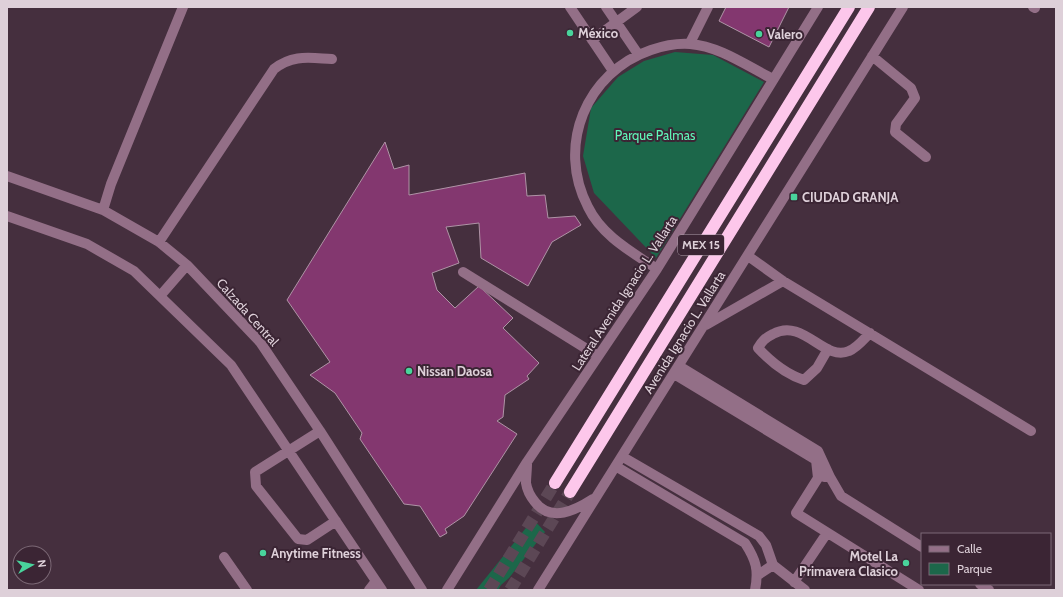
<svg xmlns="http://www.w3.org/2000/svg" width="1063" height="597" font-family="Cabin,sans-serif">
<rect width="100%" height="100%" fill="#452f3e"/>
<path fill="#1c674a" d="M675,52L713,55L764,82L656,258L594,193L583,156L591,108L618,77L644,61Z
M533,519L545,532L509,578L501,585L498,590H476Z"/>
<path fill="#83376f" stroke="#af94a6" d="M726,7H789L769,47L719,21Z
M385,142L394,169L409,165V195L525,173L527,196L545,195L548,218L575,216L581,225L552,242L528,286L481,258L479,223L446,227L459,263L432,273L437,290L455,308L479,286L513,318L503,328L539,363L527,376L529,379L505,395L503,417L497,421L517,434L464,516L445,529L447,533L440,537L420,506L404,504L360,439L362,433L335,393L310,375L330,362L287,300Z"/>
<g fill="none" stroke-linecap="round" stroke-linejoin="round">
<path stroke="#5c4755" stroke-width="12" stroke-dasharray="12 6" stroke-linecap="butt" d="M489,590L555,483
M510,590L570,492"/>
<path stroke="#936f87" stroke-width="10" d="M570,7L613,71
M606,7L638,54
M1033,7L1035,8
M592,40L637,7
M690,43L708,7
M872,56L911,88L915,98L896,124L895,132L926,157
M7,176L103,210L159,242L187,265L260,342L320,431L422,590
M103,210L111,184L183,7
M7,216L87,244L134,271L231,365L382,590
M159,242L274,69C293,54 310,58 332,59
M748,256L783,281L1031,431
M657,269C632,252 602,236 588,207C556,146 586,72 651,50C663,46 677,43 690,44C719,46 747,66 773,79
M463,272L598,356
M160,296L187,265
M706,325L783,281
M828,349L817,368L804,380C786,374 771,362 758,348C762,341 765,338 773,334C803,317 824,362 849,351C857,348 864,339 870,333
M679,366L818,451L830,477
M674,374L816,460L818,478L796,513L919,590
M320,431L255,472L256,486L298,539L307,540L336,521
M623,457L759,536L766,545L773,565
M527,464C527,470 526,477 526,483C527,490 530,496 535,502C551,523 576,510 593,499
M617,467L745,543C756,560 759,570 755,590
M824,477H830L841,496L922,547
M224,557L247,590
M758,575L773,565L805,590
M794,582L827,533
M980,584L989,590
M369,590L376,581
M447,590L527,462L657,269L818,7
M538,590L903,7"/>
<path stroke="#fdc7eb" stroke-width="12" d="M555,483L849,7
M570,492L869,7"/>
</g>
<g fill="#49d49c" stroke="#3b2534" stroke-width="1.5">
<circle cx="570" cy="33" r="4"/>
<circle cx="759" cy="34" r="4"/>
<rect x="790" y="193" width="8" height="8" rx="2"/>
<circle cx="409" cy="371" r="4"/>
<circle cx="263" cy="553" r="4"/>
<circle cx="906" cy="563" r="4"/>
</g>
<g text-anchor="middle" stroke-width="4" stroke-linejoin="round" paint-order="stroke">
<rect fill="#3b2534" stroke="#ad9da8" stroke-width="1" x="678" y="235" width="46" height="20" rx="3"/>
<g font-size="12" font-weight="bold" fill="#ded0d9">
<text x="701" y="249">MEX 15</text>
</g>
<g font-size="13" font-weight="bold" fill="#ded0d9" stroke="#3b2534" text-anchor="start">
<text x="578" y="38">México</text>
<text x="767" y="39">Valero</text>
<text x="802" y="202">CIUDAD GRANJA</text>
<text x="417" y="376">Nissan Daosa</text>
<text x="271" y="558">Anytime Fitness</text>
<text x="898" y="561" text-anchor="end">Motel La<tspan x="898" dy="15">Primavera Clasico</tspan></text>
</g>
<g font-size="13" fill="#60f7b9" stroke="#3b2534">
<text x="655" y="140">Parque Palmas</text>
</g>
<g font-size="13" fill="#ded0d9" stroke="#3b2534">
<text transform="translate(624 293) rotate(-57)" y="5">Lateral Avenida Ignacio L. Vallarta</text>
<text transform="translate(248 312) rotate(48)" y="5">Calzada Central</text>
<text transform="translate(684 332) rotate(-58)" y="5">Avenida Ignacio L. Vallarta</text>
</g>
</g>
<rect width="1063" height="597" fill="none" stroke="#ded0d9" stroke-width="16"/>
<rect x="921" y="533" width="130" height="52" fill="#3b2534" stroke="#7c6976"/>
<rect x="929" y="546" width="20" height="6" fill="#936f87" stroke="#7c6976"/>
<text x="957" y="553" font-size="12" fill="#ded0d9">Calle</text>
<rect x="929" y="563" width="20" height="12" fill="#1c674a" stroke="#7c6976"/>
<text x="957" y="573" font-size="12" fill="#ded0d9">Parque</text>
<g transform="translate(32 565) rotate(82)"><circle r="19" fill="#3b2534" stroke="#7c6976"/>
<path d="M0-3L7 15L0 10L-7 15Z" fill="#49d49c"/>
<text y="-6" font-size="11" font-weight="bold" text-anchor="middle" fill="#ded0d9">N</text>
</g>
</svg>
